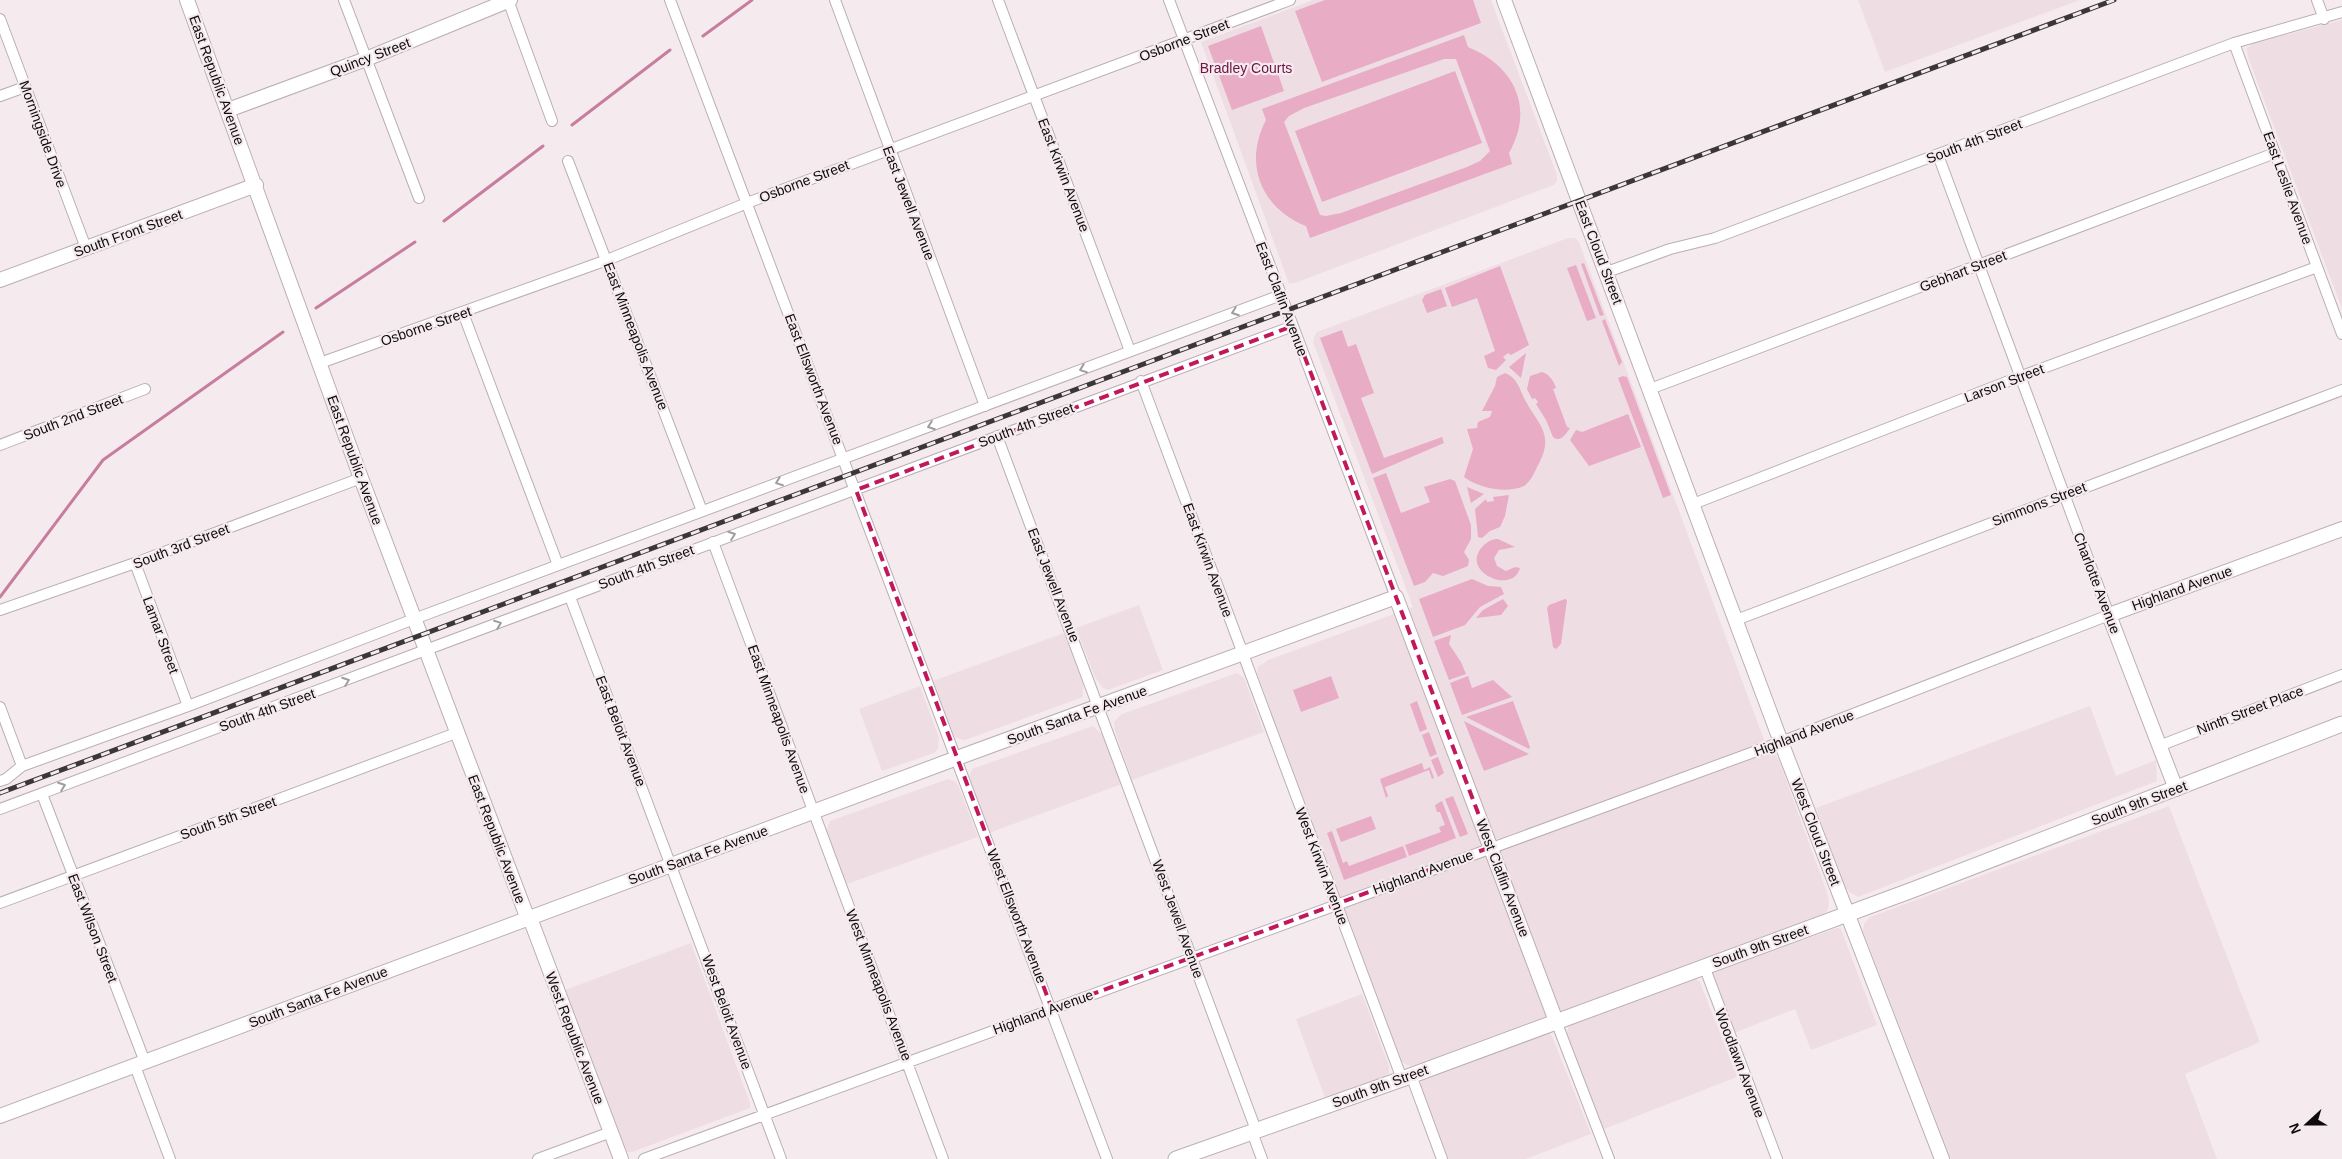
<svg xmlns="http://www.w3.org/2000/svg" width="2342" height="1159" font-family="Arial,sans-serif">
<rect width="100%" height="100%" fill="#f5ebef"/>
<path fill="#efdde4" d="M1313,0H1491L1557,175V181L1554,185L1295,283L1289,284L1201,42Z
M1858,0H2080L1885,72Z
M2342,20V309L2248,57L2247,48L2254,43Z
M1568,238H1575L1579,242L1769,753L1774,754L1778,758L1828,895L1829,905L1827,911L1822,915L1412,1066L1406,1065L1402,1062L1257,673L1258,667L1268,660L1413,607L1313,342L1314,337L1317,332Z
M1139,605L1163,670L1108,690L1103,688L1095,677L1076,628Z
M1064,633L1083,684V697L965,740L956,738L953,734L933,681Z
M1237,673L1244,678L1264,732L1132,780L1115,731L1114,722L1118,717L1122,714Z
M920,686L939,738L938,749L934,753L882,771L859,709Z
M2090,706L2116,776L2156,760L2157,781L1858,897L1851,893L1844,887L1816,808Z
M1093,726L1105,737L1122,784L989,833L969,777L972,769Z
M948,779L956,782L959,787L978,837L847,884L827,836V829L830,821Z
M2169,806L2260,1042L2185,1074L2217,1159H1951L1863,931L1864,924L1870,917Z
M1837,928L1841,929L1877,1025L1811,1050L1795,1009L1734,1033L1712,975L1715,970Z
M691,943L750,1103V1108L632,1152H627L623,1148L565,990Z
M1696,979L1700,982L1737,1077L1604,1129L1567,1033L1568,1028L1571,1023Z
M1362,994L1389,1066V1073L1385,1076L1325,1098L1296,1019Z
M1543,1033H1548L1552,1036L1591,1134L1526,1159H1448L1420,1089L1421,1082L1425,1077Z"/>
<path fill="#e8acc5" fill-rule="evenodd" d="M1325,0H1473L1481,23L1322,82L1295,11Z
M1261,26L1284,91L1232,110L1208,46Z
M1464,35L1468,47C1514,66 1535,107 1509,153L1512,164L1310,238L1306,226C1261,208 1243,164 1266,120L1262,109ZM1444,59H1456L1490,151L1480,161L1467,167L1341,213L1326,216L1320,215L1284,122L1289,116L1304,108Z
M1455,71L1482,143L1322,202L1295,131Z
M1584,263L1604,315L1600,316L1581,264Z
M1576,265L1596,318L1587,321L1567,268Z
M1500,266L1529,345L1511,355L1508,353L1503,357L1506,360L1496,370L1488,368L1484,356L1495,351L1477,298L1452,307L1445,288Z
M1441,289L1447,306L1427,313L1422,300L1425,295Z
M1605,319L1622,362L1619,366L1602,321Z
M1342,330L1348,347L1356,344L1374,393L1361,398L1384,458L1442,437L1444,443L1372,474L1320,338Z
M1526,353L1521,378L1509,367Z
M1542,372C1549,374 1554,381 1556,388L1553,389L1567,427L1570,428C1566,434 1560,443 1553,437L1546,420L1536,404L1538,402L1535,398L1532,399L1527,389L1530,376Z
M1505,373C1517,377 1520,390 1525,400C1540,427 1555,435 1537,467C1534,474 1530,482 1524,486C1506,494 1479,488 1464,477L1473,449L1467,429L1477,428L1478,422L1490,417L1492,411H1482L1495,386L1497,377Z
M1623,376L1627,377L1671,495L1663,498L1618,378Z
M1628,414L1641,447L1589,466L1570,440L1576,430L1582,432Z
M1386,473L1401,513L1430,502L1424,487L1450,479L1455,481L1471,525V539L1464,552L1469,560L1468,566L1443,576L1433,573L1425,582L1414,586L1373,478Z
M1467,487L1484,494L1471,503Z
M1509,495L1505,516L1500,527L1490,531L1482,538L1478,537L1475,509L1486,499L1487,502L1494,501L1493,497Z
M1498,539L1515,547L1499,550L1494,558L1497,566L1506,571L1515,567L1520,568C1513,596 1457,571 1484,545C1489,541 1492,539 1498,539Z
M1472,579L1488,586L1501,587L1504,594L1480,607L1465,625L1433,637L1419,599Z
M1503,599L1508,606L1501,615L1476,618L1483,610Z
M1565,599L1567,600L1561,644L1556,649L1553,647L1547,608L1549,605Z
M1451,635L1449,644L1461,662L1466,674L1449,680L1434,641Z
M1331,676L1339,698L1301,712L1293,690Z
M1468,676L1472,688L1493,680L1512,697L1462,715L1450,683Z
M1417,701L1427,729L1420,732L1410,704Z
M1513,701L1530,747L1529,749L1466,717Z
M1464,721L1529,754L1484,771Z
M1429,732L1437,754L1430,757L1422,735Z
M1438,757L1444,773L1438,777L1431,760Z
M1422,763L1424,770L1430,767L1434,778L1432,779L1429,770L1385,787L1388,796L1386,798L1380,779Z
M1453,796L1468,834L1460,837L1445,799Z
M1442,801L1456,838L1409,856L1405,845L1441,832L1439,827L1445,825L1440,812H1437L1435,805Z
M1371,816L1376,829L1341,842L1336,829Z
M1332,831L1343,863L1347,861L1349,866L1403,846L1407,857L1344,880L1327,833Z"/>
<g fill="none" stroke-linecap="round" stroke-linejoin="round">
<path stroke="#c77e9e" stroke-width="3" d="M703,36L752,0
M572,125L670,50
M444,221L543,146
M316,308L415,242
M0,597L103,460L283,332"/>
<g stroke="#b9afb2" stroke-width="12">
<path id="street" d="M344,0L419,198
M508,0L552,121
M670,0L1107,1159
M835,0L985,406
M998,0L1130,351
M1169,0L1396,597
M2317,0L2324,19
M0,19L86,248
M2234,43L2342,334
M0,96L25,87
M568,161L702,511
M1607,272L1670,249L1715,238L2234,43L2342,12
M463,313L558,565
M320,363L607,260L747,203L1290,0
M1141,381L1402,1079
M1650,389L2275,153
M997,436L1256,1130
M0,445L145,389
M1693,504L2019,377L2317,267
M713,542L943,1159
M135,563L188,706
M570,597L781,1159
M0,610L135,563L361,478
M1736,620L2342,390
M0,707L22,766
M2159,746L2342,675
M0,781L6,779L22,766L188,706L414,619L1281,295
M42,794L145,1062
M0,809L1293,326
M0,903L456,733
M1704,966L1777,1159
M1556,1021L1609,1159
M135,1066L170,1159
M1411,1075L1442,1159
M1252,1132L1262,1159
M538,1159L611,1132
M644,1159L1781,742L2109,615L1938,155"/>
</g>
<g stroke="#b9afb2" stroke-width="16">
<path id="secondary" d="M187,0L361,478L526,914L530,918L621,1159
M1504,0L1781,742L1942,1159
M228,110L366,59L510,0
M0,280L256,185
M2176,789L2109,615L2342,529
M0,1116L957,758L1396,597L1556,1021"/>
</g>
<g stroke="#b9afb2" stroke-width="17">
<path id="primary" d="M1176,1159L1402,1079L1915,889L2342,724"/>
</g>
<use href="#street" stroke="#fff" stroke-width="10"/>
<use href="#secondary" stroke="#fff" stroke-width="14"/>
<use href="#primary" stroke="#fff" stroke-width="15"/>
<g stroke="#3b3638" stroke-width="5">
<path id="rail" d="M0,793L2114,0"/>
</g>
<use href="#rail" stroke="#f5ebef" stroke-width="3" stroke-dasharray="9" stroke-linecap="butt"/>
</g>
<defs><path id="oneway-chevron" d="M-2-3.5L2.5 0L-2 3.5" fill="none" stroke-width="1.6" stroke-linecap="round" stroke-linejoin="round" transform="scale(1.25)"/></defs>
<g stroke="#9f9d9e">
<use href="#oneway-chevron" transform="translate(1235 312) rotate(160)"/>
<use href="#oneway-chevron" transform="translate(1083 369) rotate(159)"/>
<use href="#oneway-chevron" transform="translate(931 426) rotate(160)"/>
<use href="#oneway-chevron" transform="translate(779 482) rotate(159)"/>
<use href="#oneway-chevron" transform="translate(732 535) rotate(-20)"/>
<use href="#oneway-chevron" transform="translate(498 624) rotate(-21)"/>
<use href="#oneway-chevron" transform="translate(346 681) rotate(-20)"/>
<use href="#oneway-chevron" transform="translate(62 786) rotate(-20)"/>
</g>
<path fill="none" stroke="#c2185b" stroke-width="4" stroke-dasharray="10 6" stroke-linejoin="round" d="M1293,326L1491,847L1052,1009L856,490Z"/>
<g text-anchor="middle" stroke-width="4.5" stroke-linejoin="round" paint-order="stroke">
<g font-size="14" fill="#0f0b0d" stroke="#f5ebef">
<text transform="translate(1184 40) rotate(-21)" y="5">Osborne Street</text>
<text transform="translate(370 57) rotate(-21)" y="5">Quincy Street</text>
<text transform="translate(217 80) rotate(70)" y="5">East Republic Avenue</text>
<text transform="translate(43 134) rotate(70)" y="5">Morningside Drive</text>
<text transform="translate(1974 141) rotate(-21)" y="5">South 4th Street</text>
<text transform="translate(1064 175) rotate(69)" y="5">East Kirwin Avenue</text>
<text transform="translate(804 181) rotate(-21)" y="5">Osborne Street</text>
<text transform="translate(2288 188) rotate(70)" y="5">East Leslie Avenue</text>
<text transform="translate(909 203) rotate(69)" y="5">East Jewell Avenue</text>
<text transform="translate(128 233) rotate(-20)" y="5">South Front Street</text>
<text transform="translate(1599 252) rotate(69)" y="5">East Cloud Street</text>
<text transform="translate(1963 271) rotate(-21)" y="5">Gebhart Street</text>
<text transform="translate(1282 299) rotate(69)" y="5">East Claflin Avenue</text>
<text transform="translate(426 326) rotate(-19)" y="5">Osborne Street</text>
<text transform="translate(636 336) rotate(69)" y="5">East Minneapolis Avenue</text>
<text transform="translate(814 379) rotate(69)" y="5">East Ellsworth Avenue</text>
<text transform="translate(2004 383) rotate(-21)" y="5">Larson Street</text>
<text transform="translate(73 417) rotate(-21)" y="5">South 2nd Street</text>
<text transform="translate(1026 425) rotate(-21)" y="5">South 4th Street</text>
<text transform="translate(355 460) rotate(70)" y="5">East Republic Avenue</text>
<text transform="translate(2039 504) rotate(-21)" y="5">Simmons Street</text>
<text transform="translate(181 546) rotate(-21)" y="5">South 3rd Street</text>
<text transform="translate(1208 560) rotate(70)" y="5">East Kirwin Avenue</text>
<text transform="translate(646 567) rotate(-21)" y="5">South 4th Street</text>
<text transform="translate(2097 583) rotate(69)" y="5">Charlotte Avenue</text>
<text transform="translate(1054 585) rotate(69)" y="5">East Jewell Avenue</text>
<text transform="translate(2182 588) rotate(-20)" y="5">Highland Avenue</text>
<text transform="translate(161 635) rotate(70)" y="5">Lamar Street</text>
<text transform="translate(267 710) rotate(-20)" y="5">South 4th Street</text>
<text transform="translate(2250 710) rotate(-21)" y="5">Ninth Street Place</text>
<text transform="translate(1077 715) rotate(-20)" y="5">South Santa Fe Avenue</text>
<text transform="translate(779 719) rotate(70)" y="5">East Minneapolis Avenue</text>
<text transform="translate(621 731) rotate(69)" y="5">East Beloit Avenue</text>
<text transform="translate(1804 733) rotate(-21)" y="5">Highland Avenue</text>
<text transform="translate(2139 803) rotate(-21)" y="5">South 9th Street</text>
<text transform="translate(228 818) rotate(-20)" y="5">South 5th Street</text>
<text transform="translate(1816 832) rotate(69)" y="5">West Cloud Street</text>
<text transform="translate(497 839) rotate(69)" y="5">East Republic Avenue</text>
<text transform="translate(698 855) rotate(-20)" y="5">South Santa Fe Avenue</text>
<text transform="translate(1322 866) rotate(69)" y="5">West Kirwin Avenue</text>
<text transform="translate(1423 872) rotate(-20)" y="5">Highland Avenue</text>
<text transform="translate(1503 878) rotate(69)" y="5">West Claflin Avenue</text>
<text transform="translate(1017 916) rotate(69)" y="5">West Ellsworth Avenue</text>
<text transform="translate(1178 919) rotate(70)" y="5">West Jewell Avenue</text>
<text transform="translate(93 928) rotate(69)" y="5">East Wilson Street</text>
<text transform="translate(1760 946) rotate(-20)" y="5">South 9th Street</text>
<text transform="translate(879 985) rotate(69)" y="5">West Minneapolis Avenue</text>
<text transform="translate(318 997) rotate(-21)" y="5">South Santa Fe Avenue</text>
<text transform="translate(727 1012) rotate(70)" y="5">West Beloit Avenue</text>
<text transform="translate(1043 1012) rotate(-20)" y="5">Highland Avenue</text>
<text transform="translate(575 1038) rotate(69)" y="5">West Republic Avenue</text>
<text transform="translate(1740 1063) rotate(69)" y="5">Woodlawn Avenue</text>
<text transform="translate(1380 1086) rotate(-20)" y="5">South 9th Street</text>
</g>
<g font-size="14" fill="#6b1343" stroke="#f5ebef">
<text x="1246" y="73">Bradley Courts</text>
</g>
</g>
<g transform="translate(2307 1124) rotate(249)" stroke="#f5ebef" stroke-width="4" paint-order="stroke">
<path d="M0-4L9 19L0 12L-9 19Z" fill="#0f0b0d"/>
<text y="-8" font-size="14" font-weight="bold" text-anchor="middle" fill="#0f0b0d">N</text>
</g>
</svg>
